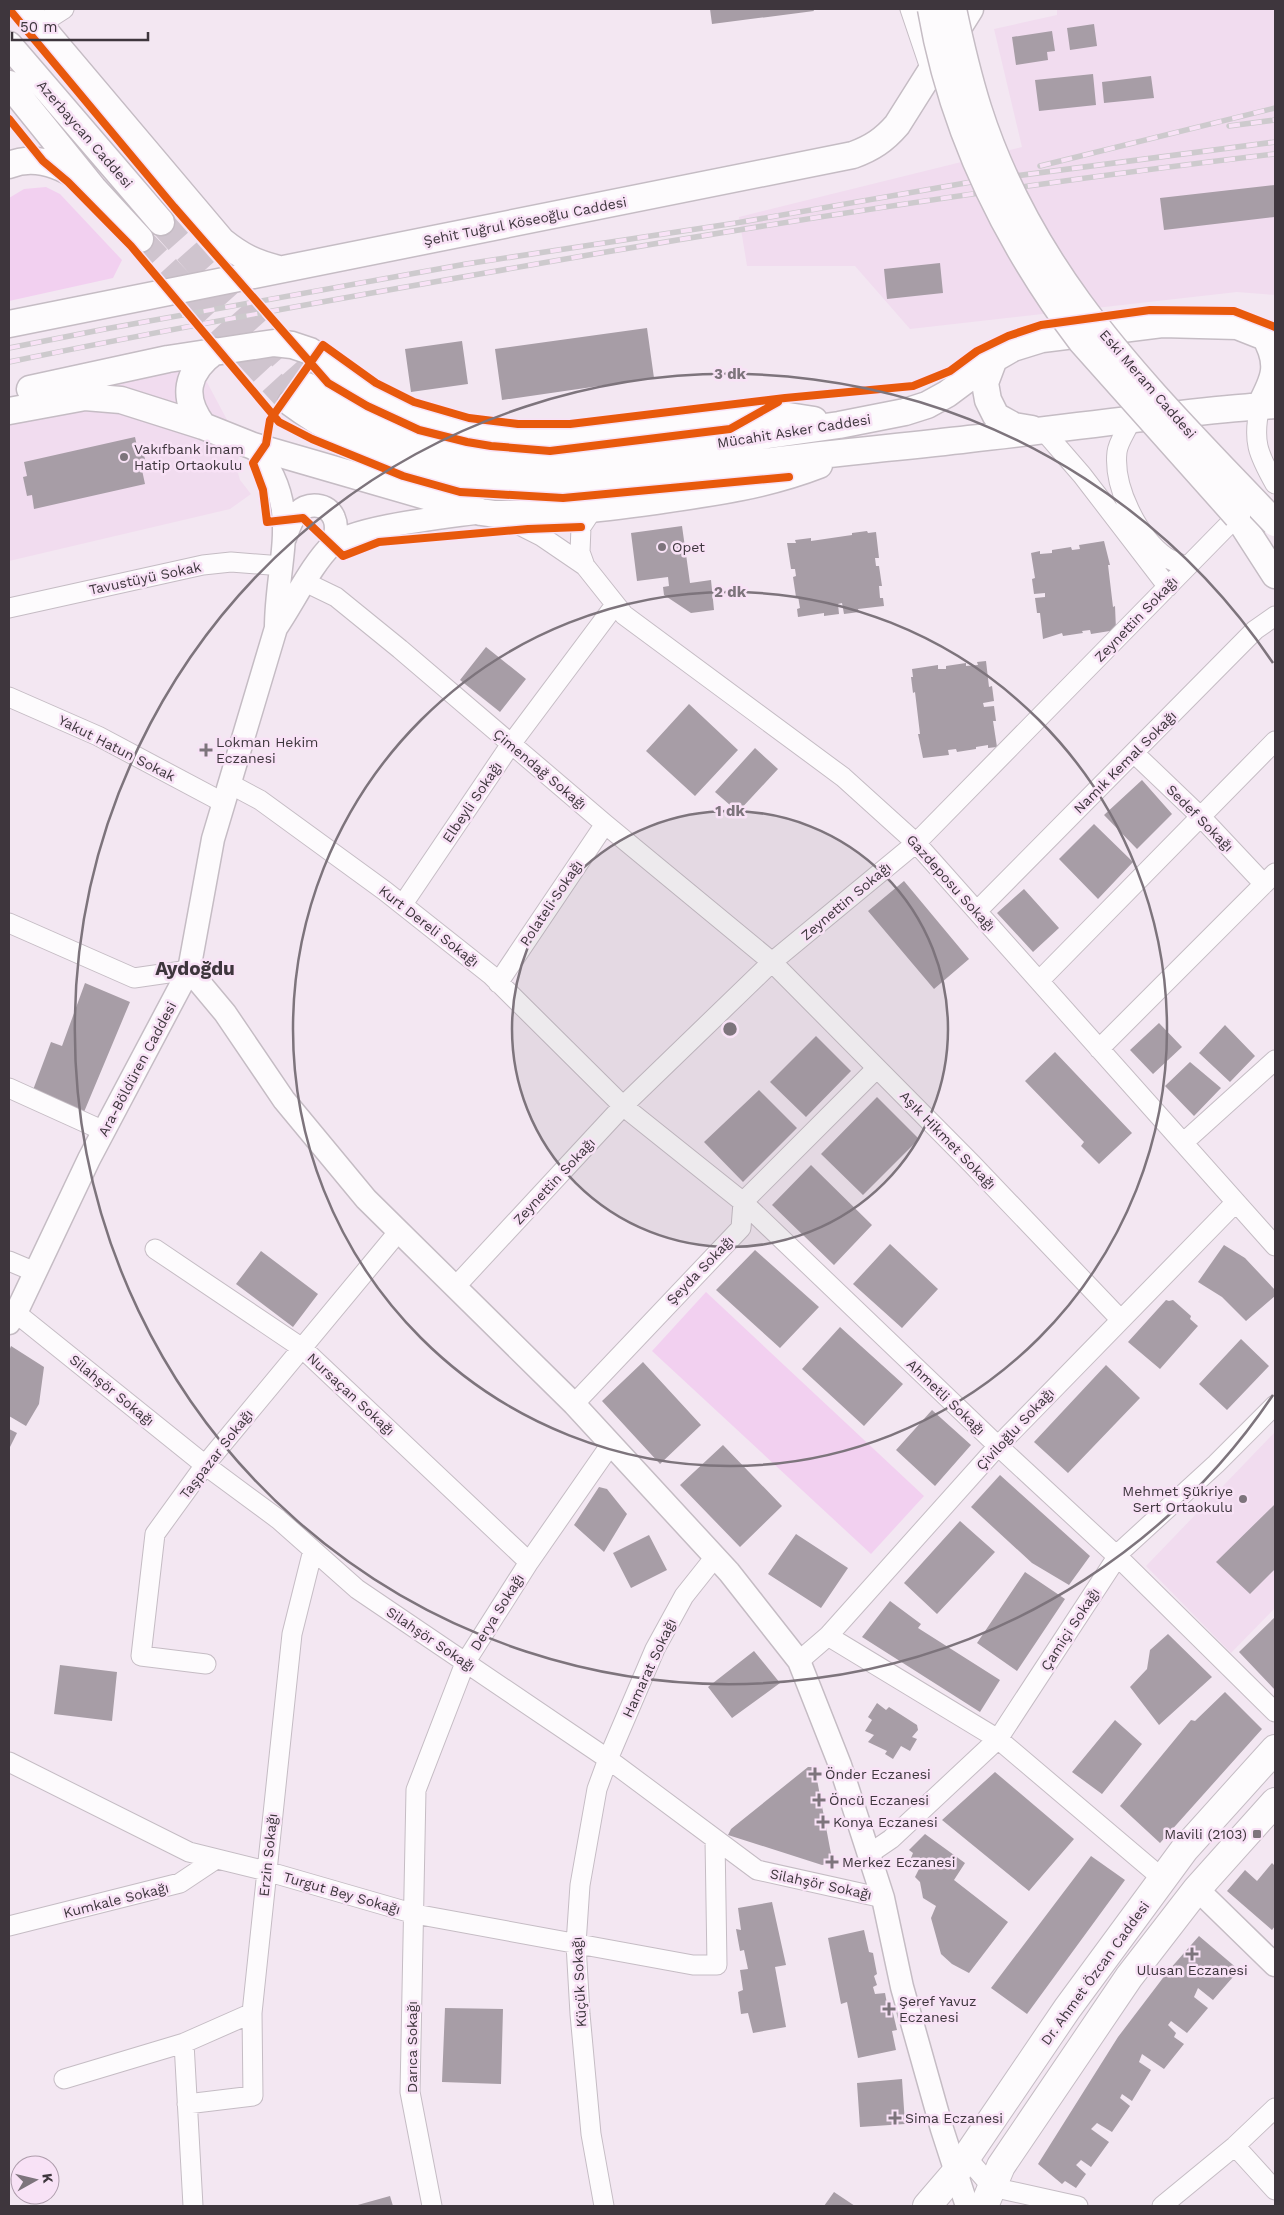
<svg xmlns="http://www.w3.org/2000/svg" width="1284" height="2215" font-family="'Work Sans',sans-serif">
<rect width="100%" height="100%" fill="#f3e7f2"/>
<path fill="#f1dcef" d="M1057,9H1275V295L1237,292L910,329L855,266H747L739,217L1022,147L994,29L1057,15Z
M175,363L201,371L242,448L236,466L240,480L251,494L230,509L9,561V402Z
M1275,1432V1608L1231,1653L1146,1566Z"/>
<path fill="#f2d0f0" d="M46,187L60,194L122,260L113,278L9,301V198L24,189Z
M706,1292L924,1496L871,1554L652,1351Z"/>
<path fill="#a79da6" d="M710,9H813L814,11L712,24Z
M1094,24L1097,46L1070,50L1067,28Z
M1052,31L1055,51L1047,52L1048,60L1016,65L1012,37Z
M1093,74L1096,105L1039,111L1035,80Z
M1151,76L1154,98L1104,103L1102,82Z
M1275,185V217L1164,230L1160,198Z
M940,263L943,293L887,299L884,269Z
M647,328L654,378L502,400L495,349Z
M462,341L468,384L411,392L405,349Z
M135,437L138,451L143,450L147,469L142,470L145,484L34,509L32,495L27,496L23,477L27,476L24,462Z
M682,526L690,583L711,580L714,610L691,613L664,595L663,587L669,586L668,577L637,581L631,533Z
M867,531L868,533L876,532L879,558H875L876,566H879L882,586H879L880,598H883L884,606L858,609L859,612L844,614L842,603L838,604L839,614L824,616V613L798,617L797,609L800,608L798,596L796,597L793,577L796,576L795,569H791L787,543H796L795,540L811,538V541L852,535V533Z
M1104,541L1110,565H1108L1113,607L1115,606L1116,630L1091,634L1090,630L1082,631L1083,633L1063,636L1062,633L1043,639L1040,613H1037L1035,598L1045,597V593L1034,594L1032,579L1035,578L1031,553L1040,551V554L1052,553V550L1071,547L1072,550L1080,549L1079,545Z
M486,647L526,679L500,712L460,680Z
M986,661L989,687L992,686L994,701L983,703L984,707L994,706L996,721H993L997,747L988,748V745L976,747V749L957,752L956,749L948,750L949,755L923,758L918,734H920L915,692L913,693L911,677H913L912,669L938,665V669H946V666L966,663V666L978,665L977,662Z
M689,704L738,750L695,796L646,751Z
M755,748L778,769L738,812L715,792Z
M1142,780L1172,814L1137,849L1104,815Z
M1094,824L1133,862L1098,899L1059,859Z
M904,881L969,959L934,989L868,911Z
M1024,889L1059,928L1033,952L997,913Z
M85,983L130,1002L84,1112L33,1090L51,1042L62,1046Z
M1159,1023L1182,1047L1153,1074L1130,1050Z
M1225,1025L1255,1056L1230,1082L1199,1053Z
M816,1036L851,1071L806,1117L770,1082Z
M1055,1052L1132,1133L1099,1164L1081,1146L1084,1142L1025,1081Z
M1190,1062L1221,1088L1194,1116L1165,1086Z
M759,1090L797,1128L743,1182L704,1142Z
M877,1097L919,1139L863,1195L821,1154Z
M811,1165L872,1225L834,1265L772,1205Z
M890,1244L938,1289L902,1328L853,1284Z
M1224,1245L1245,1258L1275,1290V1296L1246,1321L1222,1297L1198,1282Z
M755,1250L819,1307L780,1348L716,1290Z
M261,1251L318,1294L293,1327L236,1284Z
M1166,1300L1169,1301L1173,1300L1191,1316L1190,1319L1198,1326L1160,1369L1128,1342Z
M840,1327L903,1384L864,1426L802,1369Z
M1241,1339L1269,1366L1227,1410L1199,1384Z
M11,1346L44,1367L39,1404L26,1426L9,1416V1351Z
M643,1362L701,1425L660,1464L602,1401Z
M1106,1365L1140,1398L1068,1473L1034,1442Z
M932,1410L971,1445L935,1486L896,1450Z
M9,1429L17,1433L9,1449Z
M723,1445L782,1506L740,1547L680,1485Z
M1000,1475L1090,1556L1069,1585L1032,1563L971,1507Z
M599,1487L607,1489L627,1514L604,1552L574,1525Z
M1275,1504V1569L1250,1594L1216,1562Z
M960,1521L995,1552L937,1614L904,1583Z
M796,1534L848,1568L821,1608L768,1574Z
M649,1535L667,1570L631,1588L613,1553Z
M1025,1572L1065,1599L1017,1671L977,1643Z
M890,1601L921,1624L918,1628L1000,1680L980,1712L862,1637Z
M1275,1617V1690L1239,1652Z
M1168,1634L1212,1677L1159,1725L1130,1687L1147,1669L1150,1650Z
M754,1651L780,1683L732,1718L708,1687Z
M60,1665L117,1672L112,1721L54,1714Z
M1225,1692L1262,1729L1160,1843L1120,1806L1191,1720L1195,1721Z
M877,1703L886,1710L889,1707L917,1725L918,1730L912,1737L917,1739L910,1751L901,1746L893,1759L885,1754L887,1751L868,1742L874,1735L865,1731L872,1720L868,1717Z
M1115,1720L1142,1744L1102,1794L1072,1772Z
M808,1767H813L815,1769L832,1859L829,1864L822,1865L728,1835L731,1829Z
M995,1772L1074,1839L1029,1891L942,1820Z
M925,1834L965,1863L954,1880L1008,1922L969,1973L952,1964L941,1954L931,1918L936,1906L923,1898L920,1882L915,1877L919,1869L909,1863L913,1853L909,1850Z
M1091,1856L1125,1880L1027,2014L991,1988Z
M1272,1863L1275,1866V1926L1272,1930L1227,1891L1245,1870L1257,1881Z
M772,1902L786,1965L775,1967L786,2027L753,2033L748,2013L741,2014L738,1992L743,1990L740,1970L748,1969L744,1950L740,1951L736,1929L741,1930L738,1908Z
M864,1930L869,1952L873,1953L877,1974L874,1976L877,1985L873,1987L875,1994L885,1993L888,2009H892L897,2030L892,2031L896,2050L858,2058L847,2002L841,2004L828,1938Z
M1199,1936L1239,1970L1213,2000L1198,1988L1194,1997L1208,2008L1187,2033L1171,2021L1168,2025L1176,2033L1174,2037L1184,2044L1164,2069L1142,2054L1139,2062L1151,2070L1132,2101L1122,2094L1120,2098L1130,2106L1112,2132L1097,2123L1091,2129L1109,2142L1091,2167L1081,2160L1076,2165L1086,2174L1076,2188L1065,2181L1062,2184L1038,2164L1118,2037L1169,1970Z
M445,2008L503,2009L501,2084L442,2082Z
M902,2079L905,2124L860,2127L857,2083Z
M834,2192L855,2206H824Z
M390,2196L393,2206H354Z"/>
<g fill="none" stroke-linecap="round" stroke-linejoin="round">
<path stroke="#cfc4ce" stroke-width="26" stroke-dasharray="26 13" stroke-linecap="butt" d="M161,222L307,386
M140,239L291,403"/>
<g stroke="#c5bcc4" stroke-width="21">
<path id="minor" d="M910,9L931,71
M39,25L64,9
M1260,406C1252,441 1258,454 1275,484
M1131,420C1127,430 1118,442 1117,452C1113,487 1138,537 1166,557C1172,561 1181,564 1187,567
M1043,430L1082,475L1168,587
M593,509L581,527L580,552L585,566L624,615L843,777L916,843L1275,1246
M501,516L541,536L585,566
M305,582L336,597L400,649L605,824L772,962L972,1164L1121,1320
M9,608L203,565L231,562L282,566
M9,697L98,736L224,803
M1134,753L1201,817L1264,884
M230,784L260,800L385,891L491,975L623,1106L743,1202L998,1446L1118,1557L1275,1712
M403,904L511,744L615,605
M977,911L1255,630L1275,616
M9,923L134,978L189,970
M1039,981L1275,741
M498,983L605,824
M1099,1049L1275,873
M9,1088L104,1131
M1183,1143L1275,1060
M155,1249L302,1348L529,1562
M9,1261L35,1272
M456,1286L623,1106L772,962L916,843L1237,516
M16,1313L205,1465L278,1519L357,1589L608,1759L757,1870L883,1898
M574,1404L741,1228L743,1202L877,1068
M828,1636L998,1739L1163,1879
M799,1661L828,1636L998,1446L1236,1202
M206,1664L141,1656L155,1534L205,1465L399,1231
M9,1762L189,1852L266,1871L415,1914L693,1965H717L715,1839
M869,1854L891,1839L998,1739L1121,1551L1216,1464L1275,1405
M9,1926L180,1883L216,1859
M184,2043L193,2206
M64,2079L184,2043L252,2013
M187,2104L253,2096L252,2013L292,1634L313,1550
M1235,2146L1275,2190
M966,2157L992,2187L1078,2206
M432,2206L410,2092L416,1790L465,1663L529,1562L611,1444
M604,2206L591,2134L580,2014L576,1944L580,1885L597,1789L608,1759L655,1649L684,1596L715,1557
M1162,2206L1235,2146L1275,2108"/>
</g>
<g stroke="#c5bcc4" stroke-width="25">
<path id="tertiary" d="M285,538C288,530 291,520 297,513C308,502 328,503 334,518C338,527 335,536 332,545
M276,628C292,605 313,562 332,545C356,526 448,517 481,512
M189,970L225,1013L284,1100L366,1199L574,1404L729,1572L799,1661L840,1765L883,1898L902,1987L942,2129L967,2206
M9,1323L16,1313L89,1159L189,970L213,839L276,628C276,559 305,506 253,446
M1197,1889L1275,1965"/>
</g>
<g stroke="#c5bcc4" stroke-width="29">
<path id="secondary" d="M26,9L222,241C242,257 255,263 279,269
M9,45L161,222
M9,84L93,188L140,239
M9,165C34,155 59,164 81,179
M9,324L853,155C872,148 884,140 897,125L970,9
M994,359L985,383L988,400L996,416L1014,426L1032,429
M307,386L322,398L361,420L401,438L442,450L504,462L569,463L839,425L905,412L927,405L947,394L994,359L1013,348L1042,339L1162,324L1237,326L1275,341
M30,389L168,359L274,343L292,345L310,351C341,370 370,394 403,409C514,459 638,429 754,415H782L814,420
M291,403C352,448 425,475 501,484C546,490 592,484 637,478C682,472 727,466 772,461C838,452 903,447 969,439C1071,428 1173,412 1275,405
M1260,406C1275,378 1281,364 1264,335
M9,411L85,397L121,400L203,426L253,446L481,512L495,514C549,515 602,508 655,501C711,493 765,486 819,465
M203,426C181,397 186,372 215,351
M1237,516L1275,575"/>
</g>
<g stroke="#c5bcc4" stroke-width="30">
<path id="primary" d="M927,2206L957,2171L1067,2009L1184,1850L1275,1749
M984,2206L1001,2166L1129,1977L1197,1889L1275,1802"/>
</g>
<use href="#minor" stroke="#fdfbfd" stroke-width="19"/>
<use href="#tertiary" stroke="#fdfbfd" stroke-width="22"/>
<use href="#secondary" stroke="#fdfbfd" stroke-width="26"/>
<use href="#primary" stroke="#fdfbfd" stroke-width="28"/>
<g stroke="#cdcacd" stroke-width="5.5">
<path id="rail" d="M1229,126L1275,120
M1040,166L1275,108
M9,348L105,329L466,264L736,223L977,181L1275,142
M9,362C169,329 330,300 491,272C751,226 1013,185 1275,154"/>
</g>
<use href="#rail" stroke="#f8e2f6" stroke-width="4" stroke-dasharray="11" stroke-linecap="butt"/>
<g stroke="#c5bcc4" stroke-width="29" stroke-linecap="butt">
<path id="secondary-bridge" d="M931,9C952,131 1007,243 1081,341L1237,516
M953,9C960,42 968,76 978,108C1000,177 1036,244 1079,303C1137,382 1208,452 1275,523"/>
</g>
<use href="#secondary-bridge" stroke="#fdfbfd" stroke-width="26"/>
<g stroke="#f8e2f6" stroke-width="11">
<path id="cycleway" d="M9,9L174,207L328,383L367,406L419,430L467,442L491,446L550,451L730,429L778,402
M9,119L43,161L68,182L131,246L279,422L312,439L403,476L460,492L563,498L789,477
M581,527L528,529L379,542L343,556L303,518L267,522L263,490L253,463L266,444L270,420L323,345L376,383L414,402L469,418L518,424H570L785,398L913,386L950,371L977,351L1008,336L1041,325L1150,310L1234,311L1275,327"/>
</g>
<use href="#cycleway" stroke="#e8590c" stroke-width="8"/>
</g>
<circle cx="730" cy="1029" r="218" fill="#7d747c" fill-opacity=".12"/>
<g fill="none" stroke="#7d747c" stroke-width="2.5">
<circle cx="730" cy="1029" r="218"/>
<circle cx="730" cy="1029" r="437"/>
<path d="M1273 1395A655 655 0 1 1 1273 663"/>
</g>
<g fill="#7d747c" stroke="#f8e2f6" stroke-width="2">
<circle cx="124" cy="457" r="5"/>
<circle cx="662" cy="547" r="5"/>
<path d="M203.5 742.5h5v5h5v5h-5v5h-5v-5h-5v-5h5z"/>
<circle cx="1243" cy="1499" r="5"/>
<path d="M812.5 1766.5h5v5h5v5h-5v5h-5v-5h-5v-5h5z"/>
<path d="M816.5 1792.5h5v5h5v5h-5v5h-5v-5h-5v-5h5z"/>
<path d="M820.5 1814.5h5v5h5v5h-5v5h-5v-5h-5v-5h5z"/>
<rect x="1252" y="1829" width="10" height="10" rx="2.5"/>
<path d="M829.5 1854.5h5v5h5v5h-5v5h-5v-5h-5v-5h5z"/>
<path d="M1189.5 1946.5h5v5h5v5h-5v5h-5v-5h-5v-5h5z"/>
<path d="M886.5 2001.5h5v5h5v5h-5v5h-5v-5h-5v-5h5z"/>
<path d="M892.5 2110.5h5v5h5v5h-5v5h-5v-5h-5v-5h5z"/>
</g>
<g text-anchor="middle" stroke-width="5" stroke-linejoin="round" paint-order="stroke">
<g font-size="14" fill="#3e363d" stroke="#f8e2f6">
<text transform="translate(85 134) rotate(49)" y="5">Azerbaycan Caddesi</text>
<text transform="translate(525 221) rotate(-11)" y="5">Şehit Tuğrul Köseoğlu Caddesi</text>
<text transform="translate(1148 384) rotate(49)" y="5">Eski Meram Caddesi</text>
<text transform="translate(794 431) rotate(-9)" y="5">Mücahit Asker Caddesi</text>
<text transform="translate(145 578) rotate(-12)" y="5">Tavustüyü Sokak</text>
<text transform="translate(1136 619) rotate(-46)" y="5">Zeynettin Sokağı</text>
<text transform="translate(117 748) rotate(27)" y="5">Yakut Hatun Sokak</text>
<text transform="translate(1125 762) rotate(-45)" y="5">Namık Kemal Sokağı</text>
<text transform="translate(540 769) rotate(40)" y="5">Çimendağ Sokağı</text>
<text transform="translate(472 802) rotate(-56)" y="5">Elbeyli Sokağı</text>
<text transform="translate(1200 818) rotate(45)" y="5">Sedef Sokağı</text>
<text transform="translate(951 883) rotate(48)" y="5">Gazdeposu Sokağı</text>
<text transform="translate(846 901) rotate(-40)" y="5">Zeynettin Sokağı</text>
<text transform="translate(551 903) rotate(-56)" y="5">Polateli Sokağı</text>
<text transform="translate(429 926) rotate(38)" y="5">Kurt Dereli Sokağı</text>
<text transform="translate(137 1069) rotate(-62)" y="5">Ara-Böldüren Caddesi</text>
<text transform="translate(948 1140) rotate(46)" y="5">Aşık Hikmet Sokağı</text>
<text transform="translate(554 1181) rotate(-47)" y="5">Zeynettin Sokağı</text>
<text transform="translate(700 1270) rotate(-46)" y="5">Şeyda Sokağı</text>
<text transform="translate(112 1390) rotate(39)" y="5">Silahşör Sokağı</text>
<text transform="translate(351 1394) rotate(43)" y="5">Nursaçan Sokağı</text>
<text transform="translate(946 1397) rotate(44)" y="5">Ahmetli Sokağı</text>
<text transform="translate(1015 1429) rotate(-47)" y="5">Çiviloğlu Sokağı</text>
<text transform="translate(216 1454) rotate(-52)" y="5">Taşpazar Sokağı</text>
<text transform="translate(497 1612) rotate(-58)" y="5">Derya Sokağı</text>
<text transform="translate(1070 1629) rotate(-57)" y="5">Çamiçi Sokağı</text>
<text transform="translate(431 1639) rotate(34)" y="5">Silahşör Sokağı</text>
<text transform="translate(649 1668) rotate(-65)" y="5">Hamarat Sokağı</text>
<text transform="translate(268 1855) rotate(-84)" y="5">Erzin Sokağı</text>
<text transform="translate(821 1884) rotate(12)" y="5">Silahşör Sokağı</text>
<text transform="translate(342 1893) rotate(16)" y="5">Turgut Bey Sokağı</text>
<text transform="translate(116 1900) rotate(-14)" y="5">Kumkale Sokağı</text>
<text transform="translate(1095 1973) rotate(-54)" y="5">Dr. Ahmet Özcan Caddesi</text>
<text transform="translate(579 1982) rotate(-93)" y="5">Küçük Sokağı</text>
<text transform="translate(412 2047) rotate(-90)" y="5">Darıca Sokağı</text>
</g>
<g font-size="14" fill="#3e363d" stroke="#f8e2f6" text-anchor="start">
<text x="134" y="454">Vakıfbank İmam<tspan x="134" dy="16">Hatip Ortaokulu</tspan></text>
<text x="672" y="552">Opet</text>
<text x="216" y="747">Lokman Hekim<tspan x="216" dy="16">Eczanesi</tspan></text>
<text x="1233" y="1496" text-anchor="end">Mehmet Şükriye<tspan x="1233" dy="16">Sert Ortaokulu</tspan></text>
<text x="825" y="1779">Önder Eczanesi</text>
<text x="829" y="1805">Öncü Eczanesi</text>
<text x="833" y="1827">Konya Eczanesi</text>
<text x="1247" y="1839" text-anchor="end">Mavili (2103)</text>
<text x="842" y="1867">Merkez Eczanesi</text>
<text x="1192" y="1975" text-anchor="middle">Ulusan Eczanesi</text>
<text x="899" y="2006">Şeref Yavuz<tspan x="899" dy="16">Eczanesi</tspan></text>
<text x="905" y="2123">Sima Eczanesi</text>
</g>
<g font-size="19" font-weight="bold" fill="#3e363d" stroke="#f8e2f6">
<text x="195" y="975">Aydoğdu</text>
</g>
</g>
<circle cx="730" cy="1029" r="8" fill="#7d747c" stroke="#f8e2f6" stroke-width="2.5"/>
<g font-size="15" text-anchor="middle" font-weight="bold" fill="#7d747c" stroke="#f8e2f6" stroke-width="5" stroke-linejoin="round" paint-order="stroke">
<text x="730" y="379">3 dk</text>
<text x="730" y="597">2 dk</text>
<text x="730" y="816">1 dk</text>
</g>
<rect width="1284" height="2215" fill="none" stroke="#3e363d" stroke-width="20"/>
<g transform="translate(35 2180) rotate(82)"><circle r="24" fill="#f8e2f6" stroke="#ae9dac"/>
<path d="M0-4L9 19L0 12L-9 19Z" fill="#7d747c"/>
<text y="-8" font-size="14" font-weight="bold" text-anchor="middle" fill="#3e363d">K</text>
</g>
<path d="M12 32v8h136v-8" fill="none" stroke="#3e363d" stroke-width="2.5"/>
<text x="20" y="32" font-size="15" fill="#3e363d" stroke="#f8e2f6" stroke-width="4" paint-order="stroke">50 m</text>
</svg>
